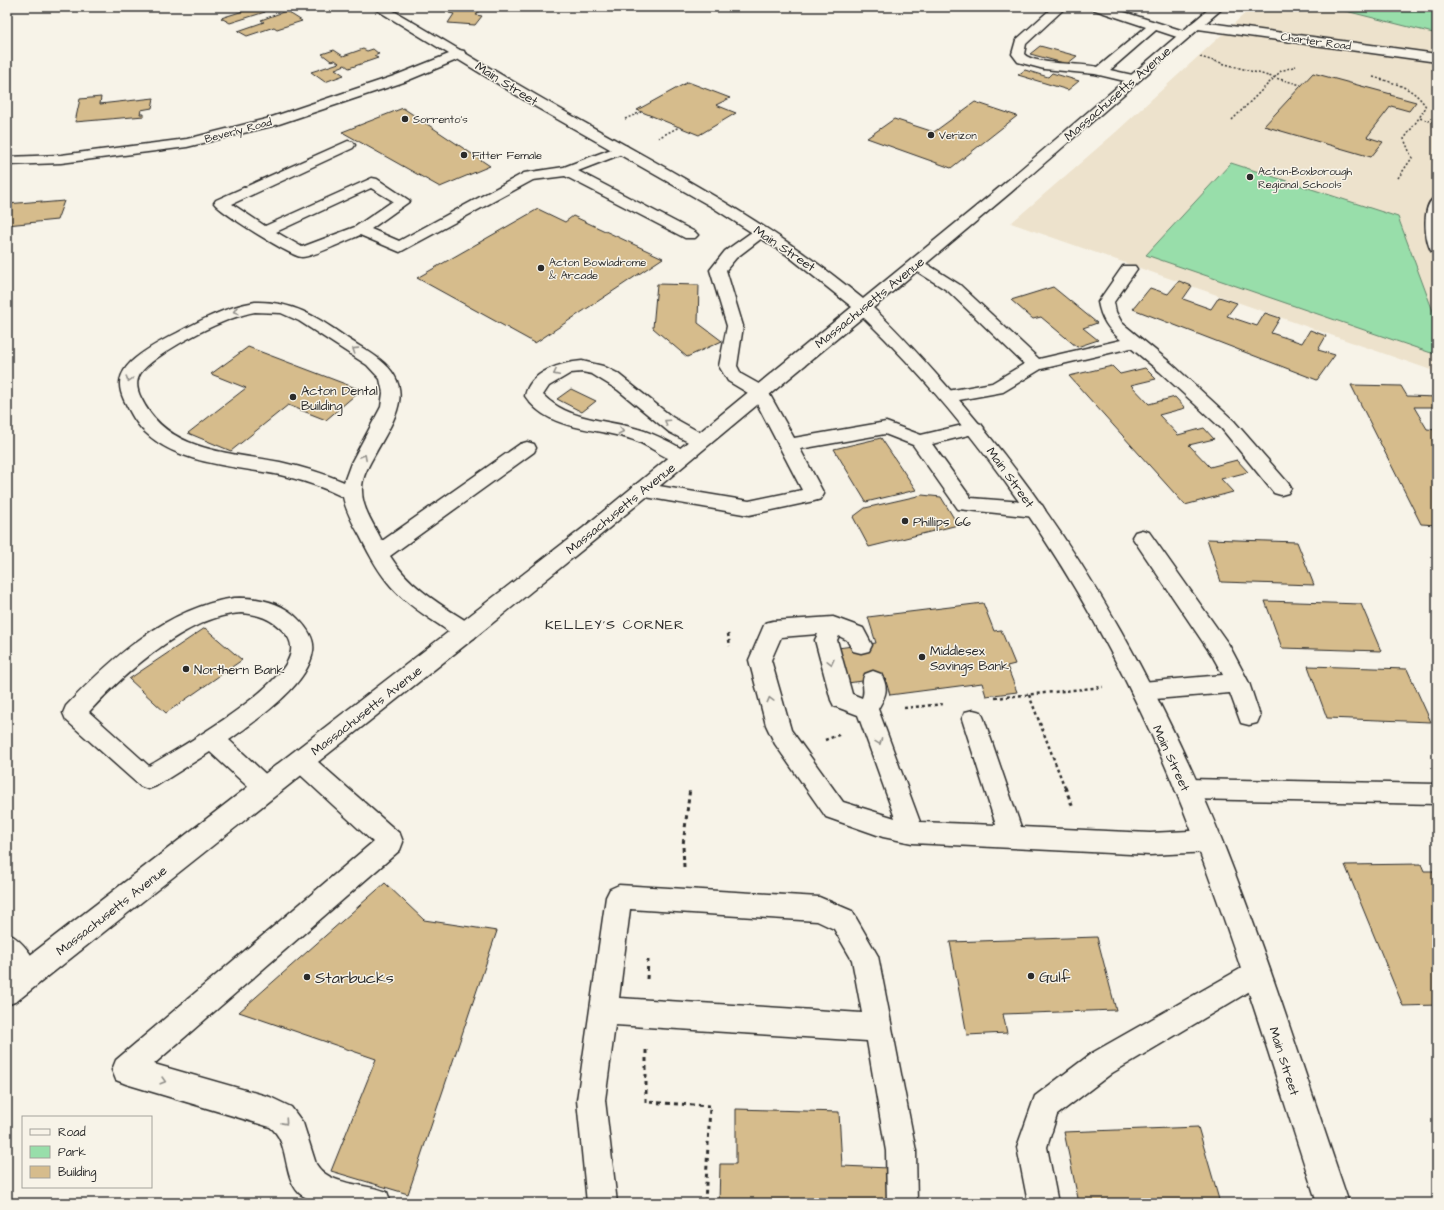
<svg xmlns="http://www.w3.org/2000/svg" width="1444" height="1210" font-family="'Architects Daughter',sans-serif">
<rect width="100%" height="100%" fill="#f7f3e8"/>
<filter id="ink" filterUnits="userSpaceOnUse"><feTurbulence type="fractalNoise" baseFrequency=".025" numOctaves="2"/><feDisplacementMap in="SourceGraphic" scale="8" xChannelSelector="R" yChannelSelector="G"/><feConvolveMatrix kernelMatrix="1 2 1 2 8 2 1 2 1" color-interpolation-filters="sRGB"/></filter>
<g filter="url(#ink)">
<path fill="#ede2cc" d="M1252,7H1437V380L1431,370L1011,223L1116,132Z"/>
<path fill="#98deaa" stroke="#62846a" d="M1330,7H1437V34Z
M1231,163L1398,217L1437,322V355L1146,255Z"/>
<path fill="#d6bc8c" stroke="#2b2b2b" d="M256,7L265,12L230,23L221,18Z
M454,7H482L476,15L482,16L475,25L448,23L454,14L449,13Z
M286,11L302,21L277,29L274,27L247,36L238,31L264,22L261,20Z
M1040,46L1077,56L1067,64L1030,54Z
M363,49L367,51L373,49L379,54L374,56L378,58L349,68L345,65L335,69L344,75L325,82L311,72L339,63L335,60L331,61L322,54L334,50L343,56Z
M1025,70L1048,77L1052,73L1079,81L1068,90L1018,75Z
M1313,73L1391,94L1390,95L1416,102L1409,111L1391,106L1367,137L1383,142L1371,157L1264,126Z
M688,82L730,98L716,105L736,113L699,135L637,110Z
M101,97L100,104L154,98L152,108L141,110L140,114H144V116L75,122L80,99Z
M975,102L1017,116L951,168L867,138L894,119L934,132Z
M403,108L490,166L440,187L342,132Z
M42,201L41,203L64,201L57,220L7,225V204Z
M538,209L565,222L573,216L663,258L535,343L417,278Z
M1179,281L1192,286L1183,299L1211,309L1219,297L1237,303L1227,316L1257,326L1265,313L1280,318L1271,333L1302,343L1310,330L1326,336L1318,350L1335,355L1317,380L1133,309L1150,288L1168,294Z
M657,284L699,285L698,323L722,341L687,357L653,328Z
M1053,287L1097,323L1083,328L1098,340L1077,347L1041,317L1033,319L1011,300Z
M248,347L361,390L326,420L288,405L231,451L188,433L246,388L211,374Z
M1112,366L1120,374L1145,368L1156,379L1131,385L1149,404L1175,397L1185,408L1159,415L1178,435L1204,428L1214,439L1189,445L1210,467L1237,460L1248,472L1221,479L1233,492L1185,505L1069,376Z
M1351,385L1401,386L1407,396L1437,397V407H1414L1427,429L1437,430V440H1432L1437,448V525L1421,524Z
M571,389L596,401L582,412L557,399Z
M881,438L916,490L866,502L834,449Z
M922,495L941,497L958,525L869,547L853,517L865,508Z
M1207,539L1297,542L1314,585L1221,582Z
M1265,601L1361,604L1381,651L1282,648Z
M983,603L994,631L1001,630L1015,664L1007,666L1017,692L986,696L982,683L890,695L885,678L840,684L830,649L876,643L868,617Z
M205,628L242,660L166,713L129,679Z
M1308,666L1407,669L1431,722L1327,718Z
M1421,864L1424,871H1437V1005L1403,1006L1345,865Z
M385,883L424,920L497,931L408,1194L331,1171L376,1059L239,1012Z
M1097,937L1116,1010L1003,1014L1007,1033L967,1035L950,942Z
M736,1109L839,1112L842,1166L889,1168L890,1203H719L720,1164H736Z
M1198,1127L1220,1203H1079L1064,1132Z"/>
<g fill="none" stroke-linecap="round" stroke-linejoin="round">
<g stroke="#2b2b2b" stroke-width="3">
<path id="lane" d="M1053,7H1066L1026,44L1024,54C1033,65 1083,63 1098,67L1146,27L1092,9L1090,7H1108L1187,32L1189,35L1183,39L1156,30L1110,70L1137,76L1139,79L1137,82L1133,83L1095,74L1044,69L1018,62L1012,54L1016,40Z
M348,141L353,142L355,145L353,148L232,204L265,226L372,178L377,179L410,201L371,229L399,241L524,173L564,167L622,145L627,146L629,149L627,152L578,171L695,232L698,235L695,238H685L565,176L533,180L400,252L360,235C346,241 315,256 302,257C293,258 220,212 214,203L216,200ZM371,188L393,201L355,227L302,247L276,232Z
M1437,197V254L1432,252C1424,241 1421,201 1437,197Z
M761,227L766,229L769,232L766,235L736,258L726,270L743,326L737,366L741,374L766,388L794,438L886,422L921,435L975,422L981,424L984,428L981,432L932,444L971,498L1035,503L1042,505L1045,510L1042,515L1035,517L958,509L913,445L885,434L800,449L824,494L821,499L814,501L749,515L634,495L631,490L634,485L641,483L749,501L802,490L753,396L728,381L719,366L727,326L710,270L725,251L756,229Z
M916,259L922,261L960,285L1039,359L1121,340C1108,329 1101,319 1098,302L1123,266H1135L1137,269L1114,302L1116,312L1122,323L1172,364L1234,421L1288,483L1291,488L1288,493L1281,495L1274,493L1222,429L1160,372L1131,348L1041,369L1003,392L948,402L942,400L939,396L942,392L992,383L1024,364L948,291L910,267L908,264L910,261Z
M255,302C291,301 316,316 344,336C355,344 368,350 379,359C418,389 393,421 375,454C369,465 361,478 362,491C362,509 375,526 382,541L520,444L527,442L534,444L536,448L534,452L390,556C410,588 443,606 474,626L477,632L474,638C460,642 450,632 438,624C396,597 382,581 360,536C353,524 346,511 343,497C323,487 302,480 280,475C236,466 180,465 146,433C136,424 130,412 124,400C117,385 119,374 131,362C144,350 161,341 177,333C203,319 226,307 255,302ZM255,312L281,313L299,321L367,365L380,379L383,393L381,407L351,463L344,482C323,473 302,467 280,462C228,452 167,452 141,398C134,384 137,375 147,366C171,345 225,317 255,312Z
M582,361L603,366L617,373L672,417L708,437L710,441L708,445L701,447L694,445L669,432L618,390L592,374L582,372L571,373L549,386L543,395C569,421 605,419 638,429C656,434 672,443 689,453L691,457L689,461C672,466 654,448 639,442C610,430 578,432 550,418C540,413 531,405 525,396C530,371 561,363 582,361Z
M1142,530L1149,532L1229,645L1249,683L1260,716L1257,723L1249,725L1241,723L1230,693L1142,700L1134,697L1131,691L1134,685L1142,682L1223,675L1213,657L1132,537L1135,532Z
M234,598C257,597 282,602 298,619C306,627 315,638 313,651C308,686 255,721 229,740L274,782L278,789L274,796L266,799L258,796L210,752L156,786L148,789L140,786L66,720L63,713L66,706C111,659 166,608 234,598ZM241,613C259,614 272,619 284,632C289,637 292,644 291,651C287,687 181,747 149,766L89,712C124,674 186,616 241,613Z
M833,617L863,628L872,645L869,651L861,653L853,651L847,640L839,636L837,640L852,694L862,698C866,690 860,683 865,674L873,671L881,674C889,689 886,695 878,709L920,822L996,825L962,719L965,712L973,710L981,712L984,719L1021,827L1150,833L1209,830L1218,833L1221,841L1218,849L1209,852L1150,855L912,843L883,837L826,817L775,744L766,725L749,660L765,623L773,621ZM818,634L815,640L831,700L834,706L858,715L895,818L843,802L791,730L771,660L781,637Z
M301,751L309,754L400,834L403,842L400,850L154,1064L270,1097L291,1107L303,1123L316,1164C329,1186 365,1183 387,1192L391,1203H319C312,1200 305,1198 299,1193C282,1175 290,1142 270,1127L126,1084L116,1080L112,1070L116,1060L373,842L293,768L289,761L293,754Z
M1187,779L1437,784V804L1187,799L1179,796L1175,789L1179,782Z
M619,885L819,897L852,911L878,956L916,1151L917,1203H887L886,1151L867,1041L615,1025L605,1100L617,1203H587L577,1100L606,897L610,889ZM630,909L817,921L834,929L852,960L862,1013L619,998Z
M7,933C23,940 35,959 41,974L37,983L28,987C3,977 7,957 7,933Z
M1256,960L1265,964L1269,973L1265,982L1112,1073L1057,1115L1047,1147L1058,1203H1028L1017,1147L1035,1096L1092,1053Z"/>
</g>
<g stroke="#2b2b2b" stroke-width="3">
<path id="street" d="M1195,21L1437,54V62L1191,28L1189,25Z
M459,50L464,51L465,54L464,57L404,82L276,125L187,147L61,163L7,165V157L61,155L187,139L266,119L394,76Z"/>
</g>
<g stroke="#2b2b2b" stroke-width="3">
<path id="secondary" d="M372,7H387C448,42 508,80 569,114C671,171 773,224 863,299L1000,187L1211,7H1224L1010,193L873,308C898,331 921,357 944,383C1064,516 1153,672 1221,838C1269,958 1307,1081 1349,1203H1317C1270,1060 1228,916 1170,777C1099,608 995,445 863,317L597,538L474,638L17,1001L7,1005V973L583,528L852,307L787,255L712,207L536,107Z"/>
</g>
<path stroke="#2b2b2b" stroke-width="1.5" stroke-dasharray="2 2" stroke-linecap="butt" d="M1200,57L1301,85
M1373,77C1394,83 1414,87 1426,107L1419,118
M625,119L641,112
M1232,120L1281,71L1296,66
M658,138L679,127
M1398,178L1412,158L1404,139L1419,118L1437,123"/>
<path stroke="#2b2b2b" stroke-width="2.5" stroke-dasharray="3 3" stroke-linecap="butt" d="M728,634L730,646
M1029,695L1065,788
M995,698L1103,687
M904,708L944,704
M825,740L841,734"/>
<path stroke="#2b2b2b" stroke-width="3" stroke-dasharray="4 4" stroke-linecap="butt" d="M1065,787L1073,808
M684,867L683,845L690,788
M647,979L648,960
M646,1050V1102L710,1106L705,1203"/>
<use href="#lane" fill="#f7f3e8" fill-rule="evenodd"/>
<use href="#street" fill="#f7f3e8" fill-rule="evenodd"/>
<use href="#secondary" fill="#f7f3e8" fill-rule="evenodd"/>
</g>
<defs><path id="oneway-chevron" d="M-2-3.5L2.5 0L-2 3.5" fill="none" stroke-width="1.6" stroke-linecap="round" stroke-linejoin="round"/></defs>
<g stroke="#918f8a">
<use href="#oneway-chevron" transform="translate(236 311) rotate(165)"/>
<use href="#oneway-chevron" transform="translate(355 350) rotate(-147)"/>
<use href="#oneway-chevron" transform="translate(556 373) rotate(154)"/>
<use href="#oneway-chevron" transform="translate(129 379) rotate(106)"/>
<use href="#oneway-chevron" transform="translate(667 422) rotate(-146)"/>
<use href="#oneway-chevron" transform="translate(621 431) rotate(11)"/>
<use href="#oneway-chevron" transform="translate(364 457) rotate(-62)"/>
<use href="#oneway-chevron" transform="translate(831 662) rotate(77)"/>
<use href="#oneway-chevron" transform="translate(770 700) rotate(-105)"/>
<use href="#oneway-chevron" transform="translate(879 742) rotate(69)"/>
<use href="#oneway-chevron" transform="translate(163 1081) rotate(16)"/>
<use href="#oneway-chevron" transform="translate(285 1122) rotate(48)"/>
</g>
</g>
<g fill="#2b2b2b" stroke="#f7f3e8" stroke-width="1.5">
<circle cx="405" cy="119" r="4"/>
<circle cx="931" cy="135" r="4"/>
<circle cx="464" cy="155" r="4"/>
<circle cx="1250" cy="177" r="4"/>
<circle cx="541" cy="268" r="4"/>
<circle cx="293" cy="397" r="4"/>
<circle cx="905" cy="521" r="4"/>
<circle cx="922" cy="657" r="4"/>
<circle cx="186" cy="669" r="4"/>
<circle cx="1031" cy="976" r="4"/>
<circle cx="307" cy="977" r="4"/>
</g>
<g text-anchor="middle" stroke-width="3" stroke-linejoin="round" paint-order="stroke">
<g font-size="11" fill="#2b2b2b" stroke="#f7f3e8">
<text transform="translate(1316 41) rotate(8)" y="4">Charter Road</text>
<text transform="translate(238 130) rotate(-15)" y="4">Beverly Road</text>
</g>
<g font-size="11" fill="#2b2b2b" stroke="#f7f3e8" text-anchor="start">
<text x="413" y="123">Sorrento's</text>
<text x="939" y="139">Verizon</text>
<text x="472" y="159">Fitter Female</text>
<text x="1258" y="175">Acton-Boxborough<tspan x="1258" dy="13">Regional Schools</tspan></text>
<text x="549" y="266">Acton Bowladrome<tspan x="549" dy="13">&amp; Arcade</tspan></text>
</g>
<g font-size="13" fill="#2b2b2b" stroke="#f7f3e8">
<text transform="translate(507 83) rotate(32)" y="5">Main Street</text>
<text transform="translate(1117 93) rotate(-41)" y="5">Massachusetts Avenue</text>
<text transform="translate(785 248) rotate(34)" y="5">Main Street</text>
<text transform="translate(869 302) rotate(-39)" y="5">Massachusetts Avenue</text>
<text transform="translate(1011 477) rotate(54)" y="5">Main Street</text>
<text transform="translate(620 508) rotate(-39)" y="5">Massachusetts Avenue</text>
<text transform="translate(366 710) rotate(-38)" y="5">Massachusetts Avenue</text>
<text transform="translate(1172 758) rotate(65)" y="5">Main Street</text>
<text transform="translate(111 910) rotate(-38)" y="5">Massachusetts Avenue</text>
<text transform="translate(1285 1061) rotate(72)" y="5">Main Street</text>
</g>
<g font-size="13" fill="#2b2b2b" stroke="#f7f3e8" text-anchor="start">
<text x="301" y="395">Acton Dental<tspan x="301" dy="15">Building</tspan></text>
<text x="913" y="526">Phillips 66</text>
<text x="930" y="655">Middlesex<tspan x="930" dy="15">Savings Bank</tspan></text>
<text x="194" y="674">Northern Bank</text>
</g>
<g font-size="14" letter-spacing="1" fill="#2b2b2b" stroke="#f7f3e8">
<text x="615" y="629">KELLEY'S CORNER</text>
</g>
<g font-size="16" fill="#2b2b2b" stroke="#f7f3e8" text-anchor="start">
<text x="1039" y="982">Gulf</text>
<text x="315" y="983">Starbucks</text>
</g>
</g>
<rect width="1444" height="1210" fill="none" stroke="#f7f3e8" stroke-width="24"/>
<rect x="12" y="12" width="1420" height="1186" fill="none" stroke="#2b2b2b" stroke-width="1.5" filter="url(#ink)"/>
<rect x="22" y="1116" width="130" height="72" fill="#f7f3e8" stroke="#a5a39c"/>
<rect x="30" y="1129" width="20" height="6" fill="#f7f3e8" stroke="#a5a39c"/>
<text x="58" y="1136" font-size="12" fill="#2b2b2b">Road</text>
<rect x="30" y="1146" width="20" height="12" fill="#98deaa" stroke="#a5a39c"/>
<text x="58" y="1156" font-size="12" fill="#2b2b2b">Park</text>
<rect x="30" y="1166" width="20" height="12" fill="#d6bc8c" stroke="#a5a39c"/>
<text x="58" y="1176" font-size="12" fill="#2b2b2b">Building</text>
</svg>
